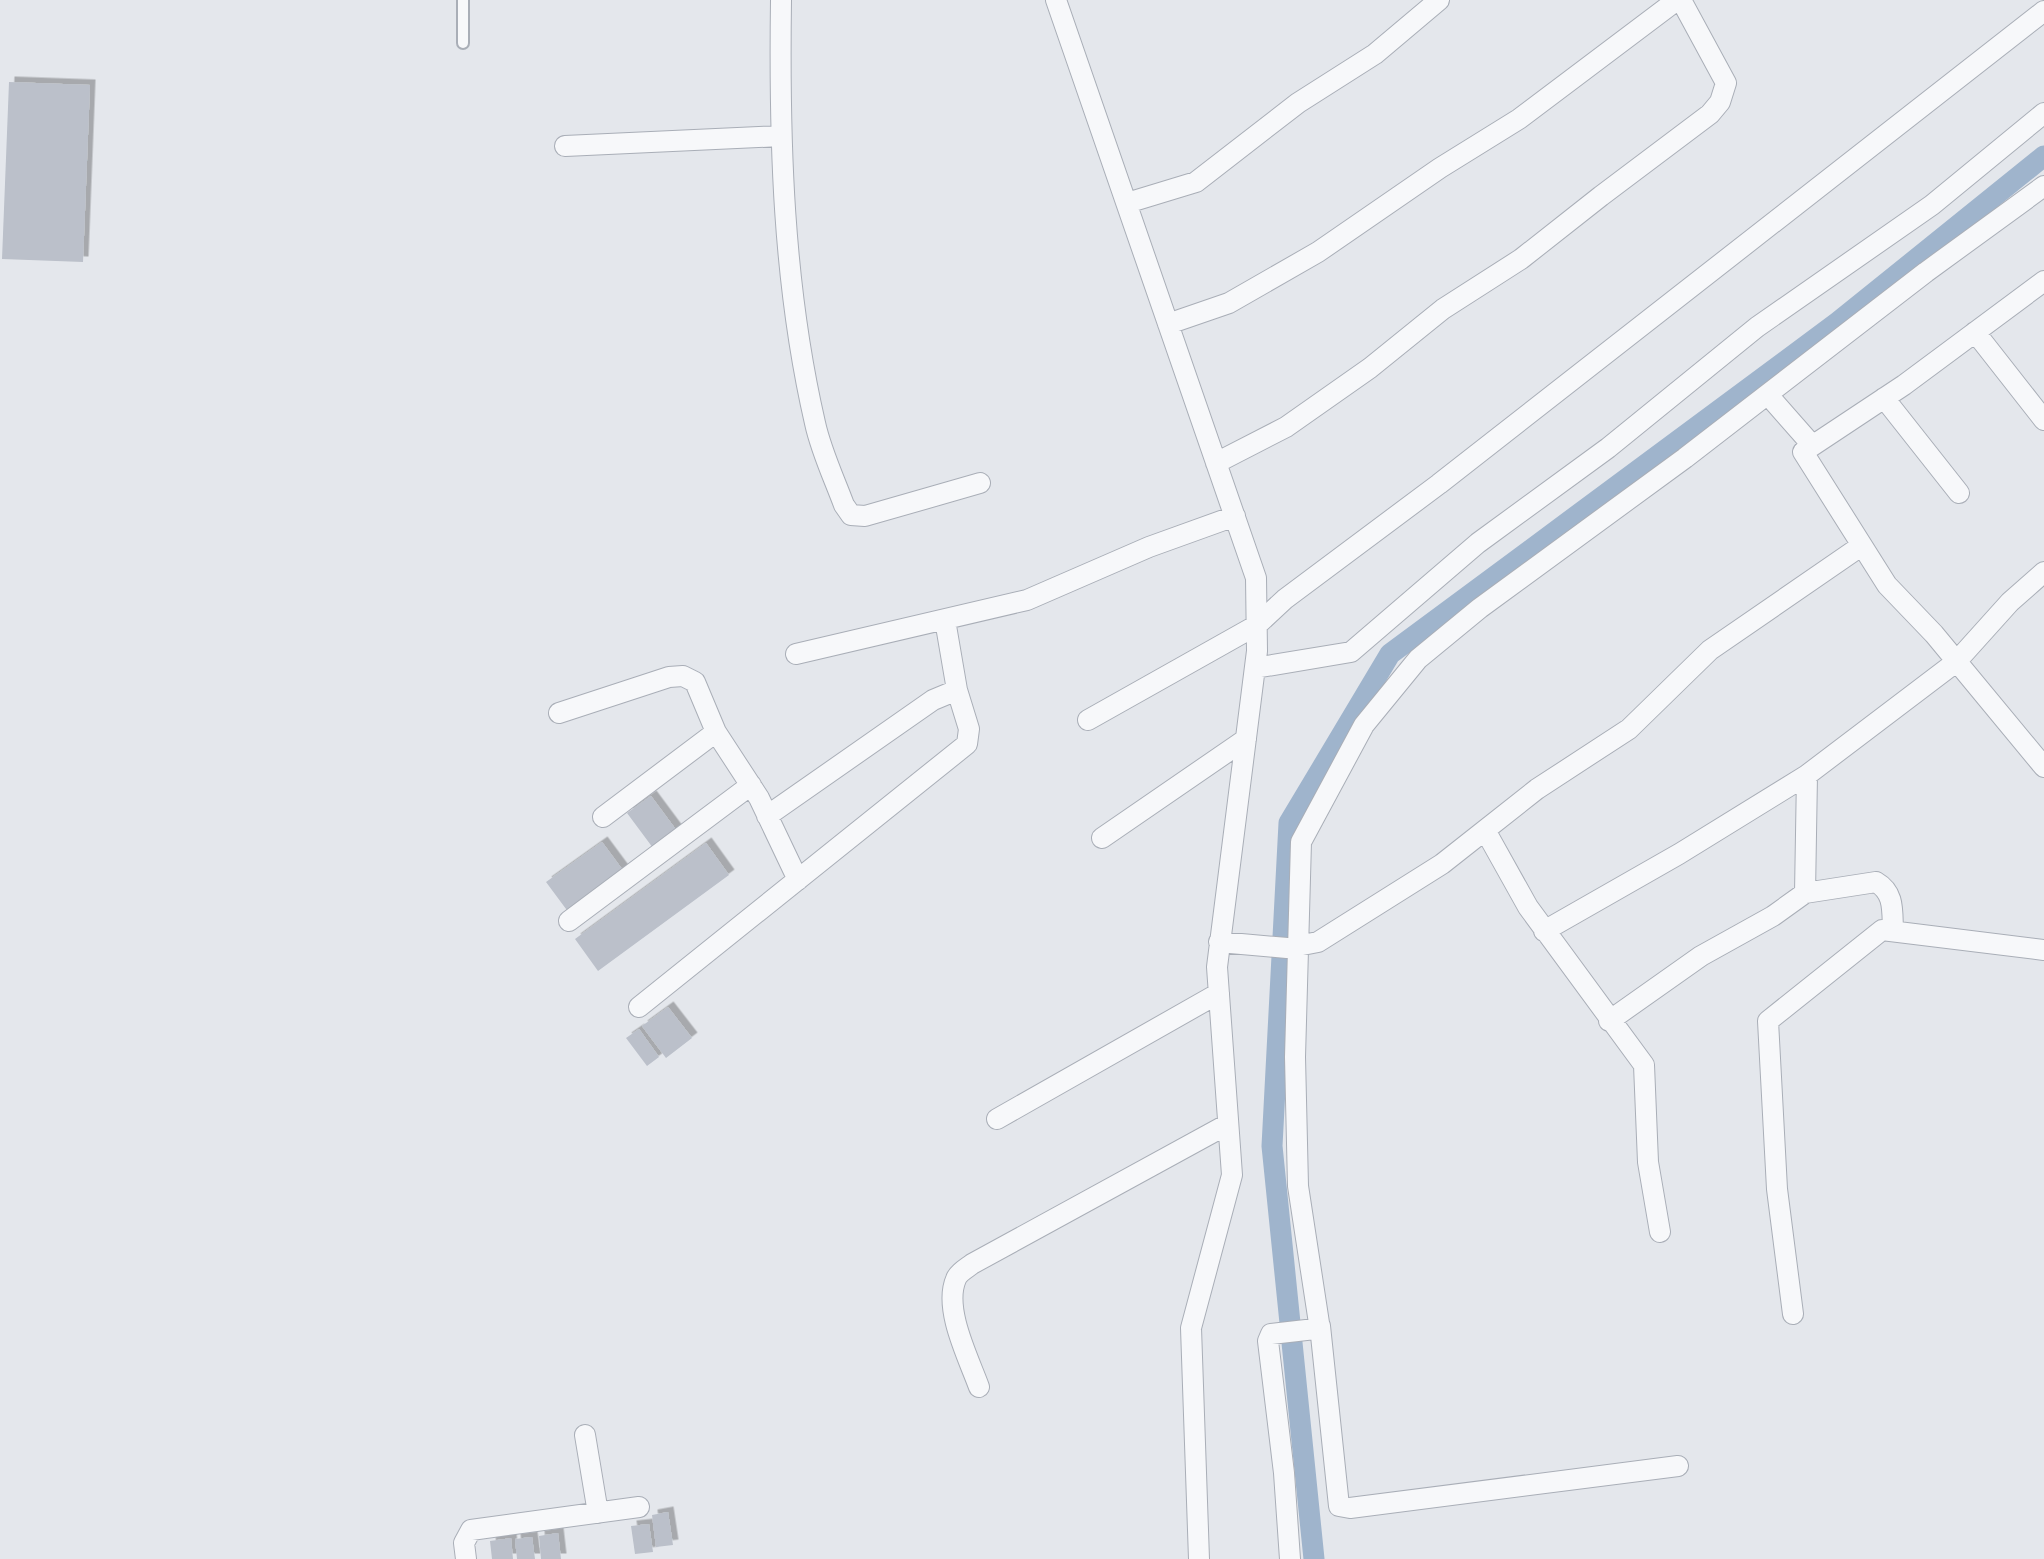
<svg xmlns="http://www.w3.org/2000/svg" width="2044" height="1559" font-family="Signika,sans-serif">
<defs>
<filter id="shadow"><feDropShadow dx="5.5" dy="-5.5" stdDeviation="0" flood-color="#0004"/></filter>
</defs>
<rect width="100%" height="100%" fill="#e4e7ec"/>
<g fill="none" stroke-linecap="round" stroke-linejoin="round">
<path stroke="#9fb4cc" stroke-width="21" d="M1314,1559L1272,1146L1289,823L1390,654L1838,322L2044,156"/>
</g>
<path fill="#bbc0ca" filter="url(#shadow)" d="M9,82L90,85L83,262L2,259Z
M651,796L677,831L653,848L627,813Z
M602,842L625,873L569,913L546,882Z
M706,843L729,875L598,971L575,939Z
M668,1007L692,1038L666,1058L642,1026Z
M639,1029L659,1057L647,1066L626,1038Z
M668,1512L673,1545L656,1547L652,1515Z
M649,1524L653,1552L635,1554L631,1526Z
M558,1533L561,1559H541L539,1536Z
M532,1537L535,1559H517L515,1539Z
M511,1538L513,1559H492L490,1541Z"/>
<g fill="none" stroke-linecap="round" stroke-linejoin="round">
<g stroke="#a9aeb7" stroke-width="14">
<path id="lane" d="M463,0V43"/>
</g>
<g stroke="#a9aeb7" stroke-width="22">
<path id="street" d="M781,0C779,142 783,284 815,423C821,451 834,478 844,505L851,515L865,516L980,483
M1056,0L1256,578L1257,651L1217,967L1232,1175L1191,1328L1199,1559
M565,146L781,136
M1127,203L1196,182L1298,103L1375,54L1439,0
M2044,281L1904,385L1803,452L1887,585L1934,634L2044,767
M1168,324L1229,303L1318,252L1440,168L1519,119L1677,0
M1975,332L2044,420
M1768,395L1812,445
M1884,398L1959,493
M1216,463L1286,427L1370,368L1443,309L1521,259L1601,196L1710,114L1720,102L1726,83L1681,0
M796,654L1027,600L1149,547L1235,516
M1255,668L1351,652L1478,543L1608,448L1757,327L1932,205L2044,113
M559,713L669,677L683,676L695,682L716,732L759,798L798,880
M1088,720L1257,625L1285,599L1439,484L2044,11
M767,816L933,700L957,690
M603,817L716,732
M1485,830L1528,907L1644,1065L1648,1162L1660,1232
M1102,838L1246,739
M1805,893L1876,882C1895,893 1892,911 1893,931
M569,921L751,785
M1544,931L1679,854L1807,775
M1219,942L1287,948L1318,942L1442,864L1537,789L1629,729L1710,650L1861,546
M639,1007L967,744L969,729L957,690L945,620
M1609,1021L1701,956L1773,916L1805,893L1807,775L1956,662L2010,602L2044,572
M997,1119L1219,993
M1793,1314L1777,1189L1768,1021L1882,930L2044,950
M1318,1327L1320,1326L1339,1506L1350,1508L1678,1466
M979,1387C969,1359 943,1309 956,1279C958,1273 967,1268 972,1264L1228,1124
M585,1435L598,1513
M466,1559L464,1543L471,1530L639,1507
M1290,1559L1284,1473L1268,1341L1271,1334L1315,1329L1319,1323L1298,1186L1295,1057L1301,842L1364,725L1418,659L1480,608L1685,458L1926,272L2044,186"/>
</g>
<use href="#lane" stroke="#f7f8fa" stroke-width="10"/>
<use href="#street" stroke="#f7f8fa" stroke-width="20"/>
</g>
</svg>
